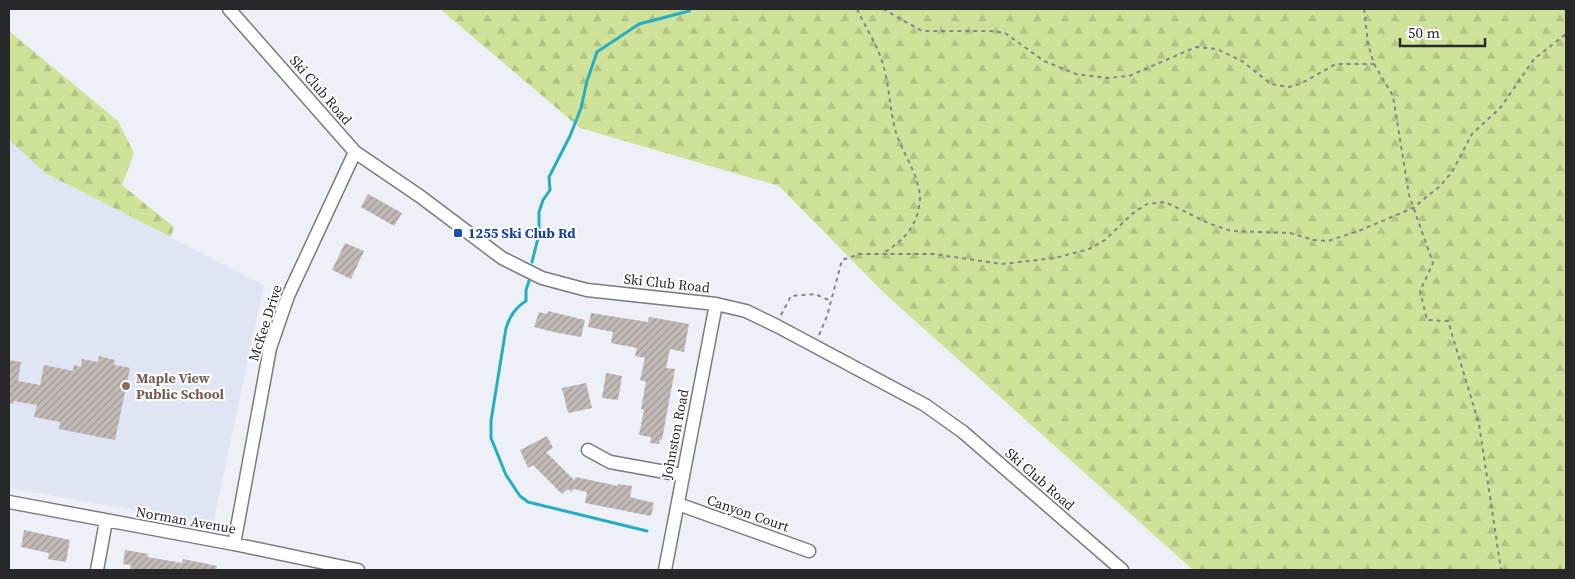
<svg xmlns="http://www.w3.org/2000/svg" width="1575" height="579" font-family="'Source Serif 4',serif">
<defs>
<pattern id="forest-firs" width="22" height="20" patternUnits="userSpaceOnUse" patternTransform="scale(1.25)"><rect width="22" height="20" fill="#cee399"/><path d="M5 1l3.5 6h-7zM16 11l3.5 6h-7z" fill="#b1c384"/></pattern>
<pattern id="building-hatch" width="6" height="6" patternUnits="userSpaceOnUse" patternTransform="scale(1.25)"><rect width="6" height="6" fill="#c2bab7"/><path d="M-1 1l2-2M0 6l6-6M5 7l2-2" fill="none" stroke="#9e9795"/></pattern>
</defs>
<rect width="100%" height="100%" fill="#eef0f7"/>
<path fill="#e0e5f3" d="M9,140L45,173L264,285L213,524L9,488Z"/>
<path fill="url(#forest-firs)" d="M440,9H1566V570H1193L883,292L779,186L580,128Z
M9,31L118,121L134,153L122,185L174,227L171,237L45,173L9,140Z"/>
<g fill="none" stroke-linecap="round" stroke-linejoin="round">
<path stroke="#27adc3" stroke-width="3" d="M532,262L539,234V212L543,200L550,190L549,177L570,136L581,108L587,81L597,52L639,24L689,11L690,9
M529,281L526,290V301C515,308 510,316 506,328L491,421V438L506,475L520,496L528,502L647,531"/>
</g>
<path fill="url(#building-hatch)" d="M368,194L402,213L394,226L361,207Z
M345,243L364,251L351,279L332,270Z
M548,311L585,320L581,337L554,332L534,327L539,312L547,314Z
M591,313L648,322L649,317L689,324L684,352L670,349L666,368L675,369L662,440L660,439L659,444L650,443L651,437L639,435L644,410L641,409L646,382L640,380L645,358L635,356L637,348L611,343L613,332L588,327Z
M99,356L115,360L114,365L130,368L115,440L59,429L60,422L34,417L37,405L14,401L13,404L9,403V360L21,362L18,381L40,385L44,365L73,371L74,365L81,367L82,359L98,362Z
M606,373L622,376L618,400L602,398Z
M586,383L592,408L568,413L562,388Z
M547,436L553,448L546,452L574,480L576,477L618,486V484L632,486L630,497L654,503L651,516L585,503L587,492L574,489L571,492L568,489L562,494L533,465L528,468L520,450Z
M24,530L70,540L66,562L48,559L49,553L21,547Z
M125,550L148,554L147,557L182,563L183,559L217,566L216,570H130L131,565L123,564Z"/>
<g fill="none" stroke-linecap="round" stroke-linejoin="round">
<g stroke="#797b81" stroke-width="15">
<path id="minor" d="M229,9L355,152L421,197L502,258L542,278L587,290L716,304L746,311L777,326L925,405L963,432L1122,570
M588,450L610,462L682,475
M9,502L234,544L358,570
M678,504L809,551
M234,544L270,348L288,296L355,152
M97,570L106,521
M665,570L716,304"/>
</g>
<path stroke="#848589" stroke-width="2" stroke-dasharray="4 4" stroke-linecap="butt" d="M857,9C866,29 879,47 884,68C890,90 890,114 897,136C905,157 920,177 920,200C920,204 918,208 918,212C912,233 900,242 882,254
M883,9L922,31H992L1005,33L1044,61L1076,74L1108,78L1129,76L1196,47L1217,49L1242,61L1271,84L1289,87L1300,84L1336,64H1374
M1364,9L1368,44L1374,64L1393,96L1409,195L1433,263L1420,291L1427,320L1448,321L1479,424L1501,570
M781,315L791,296L815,294L831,301
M819,335L827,316L842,260L860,254H933L1002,264L1055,258L1089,249L1105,240L1132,214L1147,204L1165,202L1208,223L1231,231L1290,233L1314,240L1328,241L1361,230L1413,208L1440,186L1452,172L1472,134L1501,107L1534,59L1566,34"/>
<use href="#minor" stroke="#fff" stroke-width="12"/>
</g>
<rect fill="#1a4fb4" stroke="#fff" stroke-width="2" x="453" y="228" width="10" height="10" rx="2.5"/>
<circle fill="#8d6e63" stroke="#fff" stroke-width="2" cx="126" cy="386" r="5"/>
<g text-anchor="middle" stroke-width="4" stroke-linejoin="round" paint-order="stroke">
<g font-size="14" fill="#28282b" stroke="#fff">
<text transform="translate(321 90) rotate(49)" y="5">Ski Club Road</text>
<text transform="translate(667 283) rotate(6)" y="5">Ski Club Road</text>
<text transform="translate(265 323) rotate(-72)" y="5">McKee Drive</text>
<text transform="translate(675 434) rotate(-79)" y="5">Johnston Road</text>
<text transform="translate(1040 479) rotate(41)" y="5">Ski Club Road</text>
<text transform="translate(748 513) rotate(19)" y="5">Canyon Court</text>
<text transform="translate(186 520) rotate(10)" y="5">Norman Avenue</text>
</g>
<g font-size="14" font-weight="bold" fill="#164399" stroke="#fff" text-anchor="start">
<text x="468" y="238">1255 Ski Club Rd</text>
</g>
<g font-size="14" font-weight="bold" fill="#785e54" stroke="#fff" text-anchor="start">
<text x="136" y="383">Maple View<tspan x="136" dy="16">Public School</tspan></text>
</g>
</g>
<rect width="1575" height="579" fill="none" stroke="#28282b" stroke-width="20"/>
<path d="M1400 38v8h85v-8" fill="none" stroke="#28282b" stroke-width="2.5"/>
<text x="1408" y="38" font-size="15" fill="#28282b" stroke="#ffffff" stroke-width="4" paint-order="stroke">50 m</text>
</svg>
